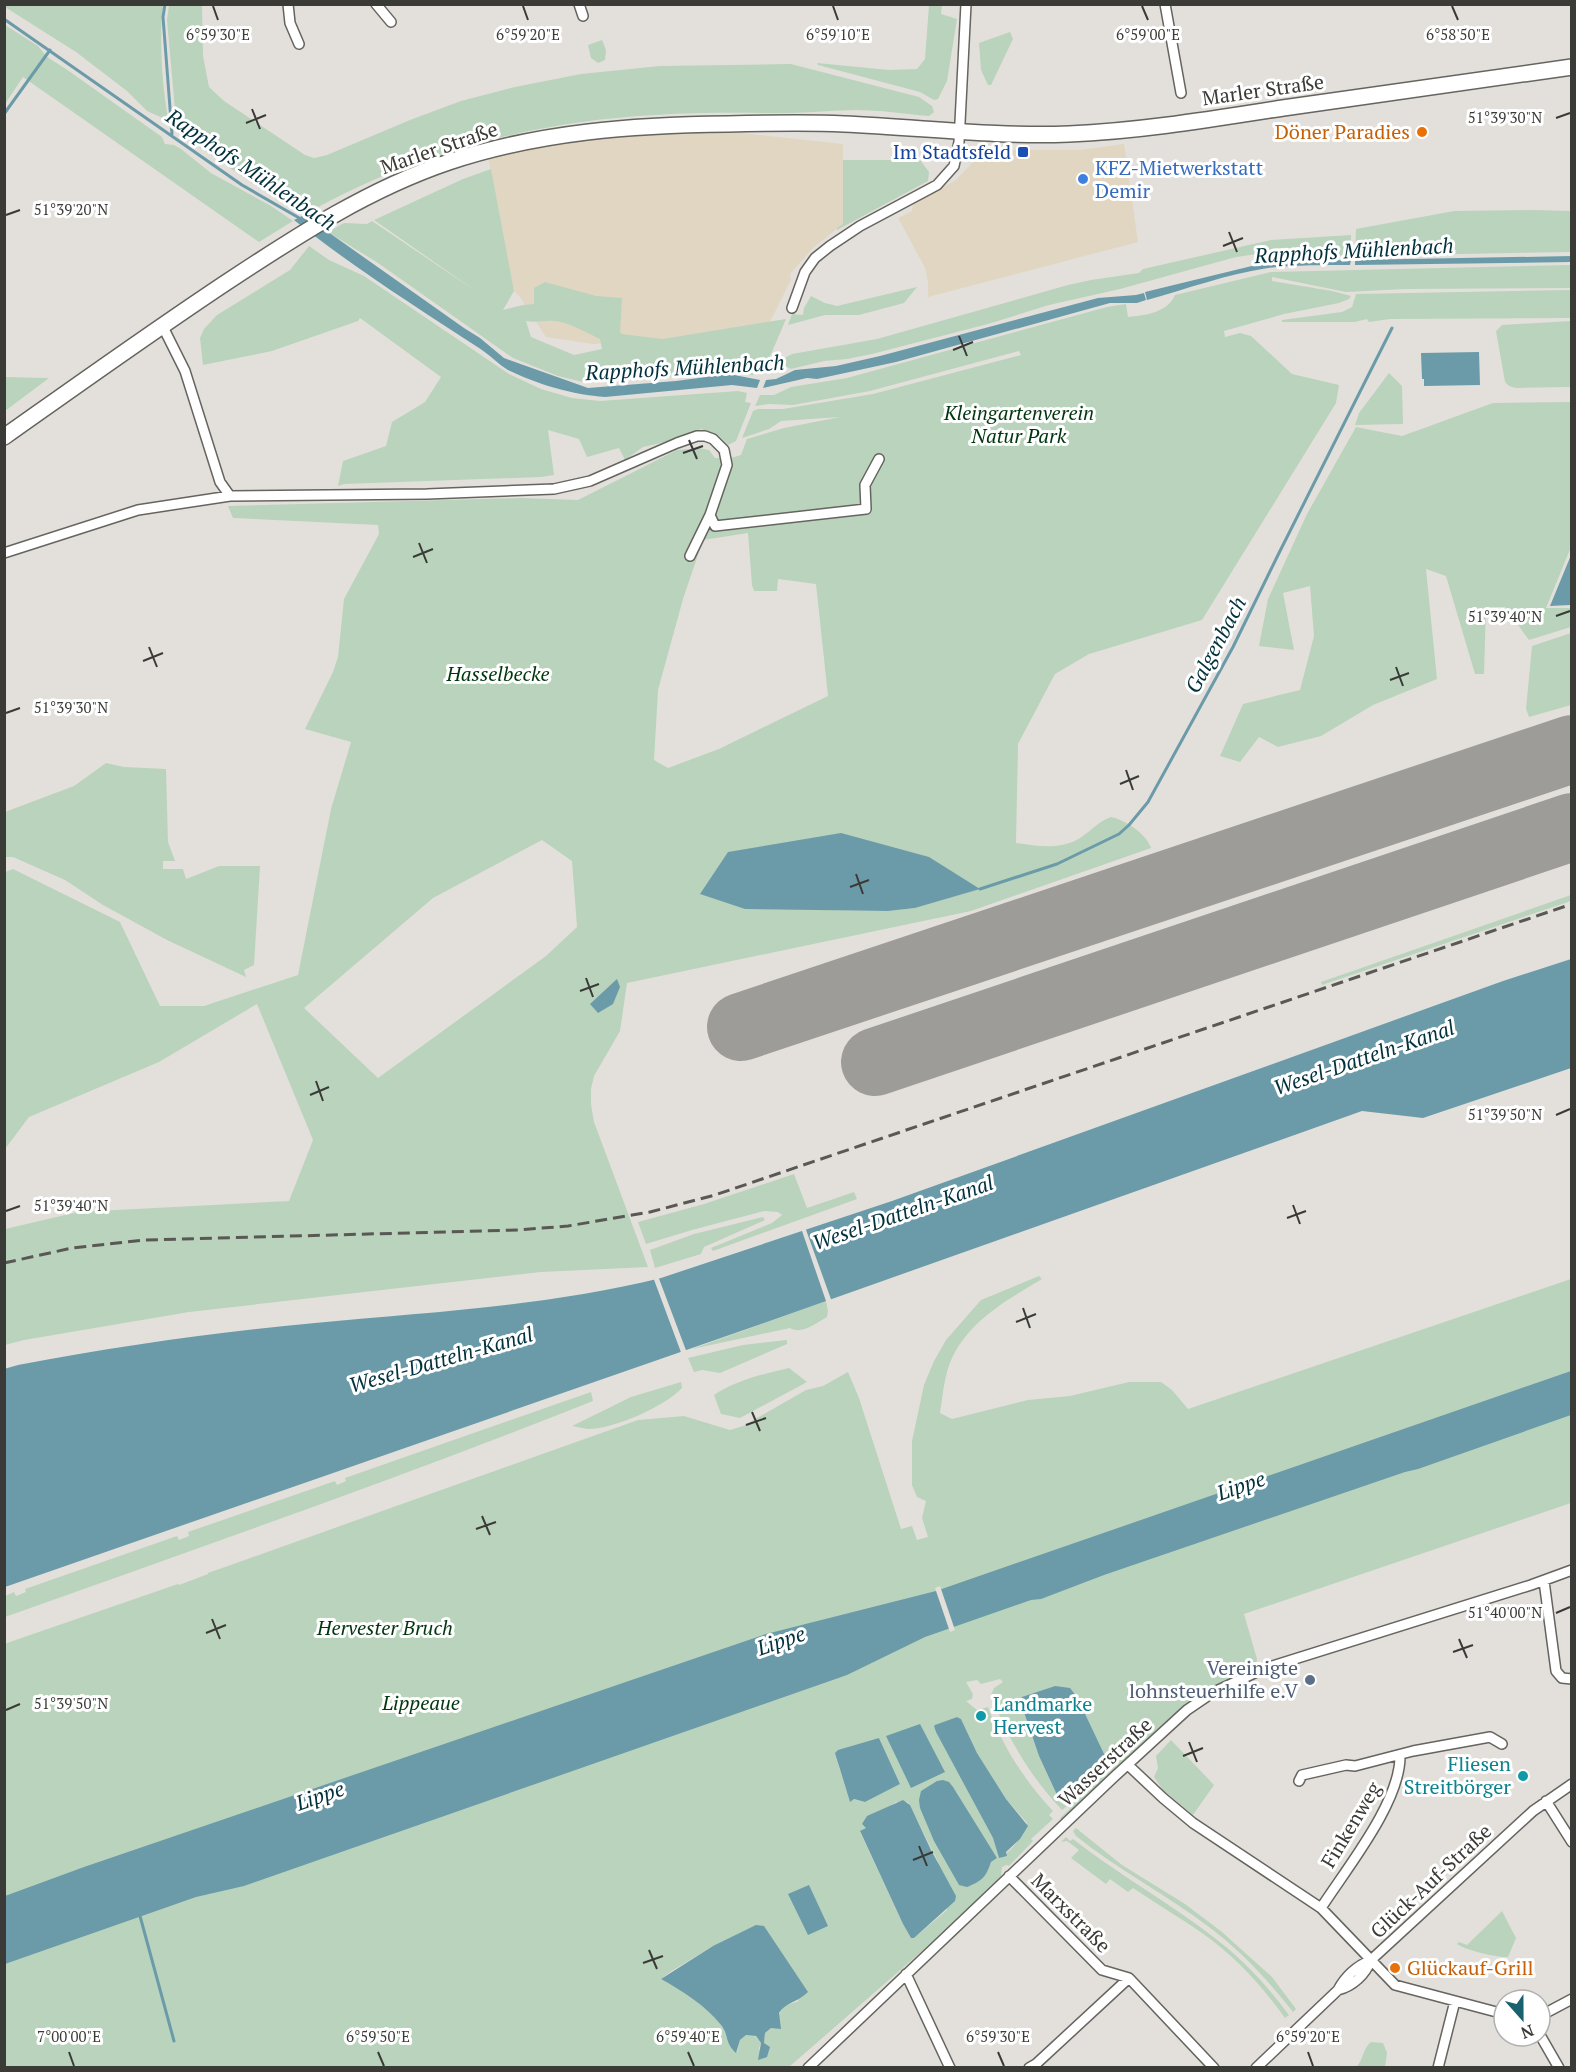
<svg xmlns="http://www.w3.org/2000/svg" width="1576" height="2072" font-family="'PT Serif',serif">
<rect width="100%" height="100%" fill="#e3e0db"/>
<path fill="#e0d6c1" d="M666,125L843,144V224L814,247L790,274L791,280L770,322L662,339L593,344L546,337L520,297L514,291L487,151Z
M1124,144L1138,242L928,297V282L925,268L898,218L912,211L913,204L956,180L984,150H1080Z"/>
<path fill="#bad3bc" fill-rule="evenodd" d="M4,5H163C159,37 162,85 168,118L165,119L147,111L127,91L76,52L5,7Z
M169,5H202L203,56L209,87L224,101L305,155L314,158L327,155L410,120L461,101L515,87L581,74L660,66L791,64L919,97L932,106L934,112L929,116C905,114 880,110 856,110C833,110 811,113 788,113C744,113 700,112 656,115C534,121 410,154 304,215L252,183L177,132L167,20Z
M929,5H942L941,14L957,19L947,81L938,99L934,100L920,92L818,65L817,63L889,70L917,69L925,59Z
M5,25L38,46L47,57L66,69L162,137L165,144L174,145L181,149L211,173L271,206L293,221L259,242L23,77L5,104Z
M1010,32L1013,39L991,85H988L981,70L979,43Z
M602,40L606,50L605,60L598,63L591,58L588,45Z
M843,160H920L929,172L928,181L837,230V228L843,224Z
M491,169L514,291L503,310L523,305L534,304V288L545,282L596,296L622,298L620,332L622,334L662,339L786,319L763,373L752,375L728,369L682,376L587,383L558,376L513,358L378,263L328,232L344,223L367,224L372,221L480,294L374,220L463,179ZM526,321C536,323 544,320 555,321C569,322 587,333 600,339L602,349L574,355L531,337Z
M1534,210L1571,211V252L1355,256L1356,229L1454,211Z
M1351,235V256L1302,254L1287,250L1236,257L1120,289L1049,305L988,324L872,354L847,359L824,361L791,369L781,364L779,361L792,354L877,339L1068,285L1091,280L1139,273L1143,269L1271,240Z
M309,246L329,260L364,276L509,374L541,389L572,398L600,401L738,391L747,393L745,402L751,403L736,441L728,445L718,435L701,429L670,441L643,447L625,460L619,448L587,457L579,439L548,430L554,475L541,477L344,484L338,486L343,461L386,446L392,422L425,402L441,377L360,318L358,321L272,351L203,365L200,338L204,329L217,315L290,270Z
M1571,265V288L1406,289L1346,292L1272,277V281L1332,291L1351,296L1349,299L1339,303L1284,314L1224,331L1225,337L1240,333L1251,336L1292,374L1339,385L1336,403L1202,620L1089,654L1055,674L1018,744L1016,843C1039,846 1062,851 1083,836C1093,829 1099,821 1111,817C1125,820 1146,833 1151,848L971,911L627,983L620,1031L594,1076L591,1089V1104L594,1122L648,1267L541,1272L189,1312L24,1340L5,1345V1229L78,1212L289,1201L313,1140L257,1004L159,1062L29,1117L5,1149V872L13,869L120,922L160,1006H204L298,975L331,809L351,742L305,729L333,672L338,657L344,599L379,534L378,525L233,518L228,506L522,498L578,500L677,450L699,448L709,450L715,458H731L741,455L747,439L784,428L840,417L781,421L769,429L742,438L753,411L758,409H783L873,394L1021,355L1019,351L870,391L793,405L769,404L755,406L760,395H774L791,387L847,378L1107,307L1126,304L1128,317C1146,315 1167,313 1175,295L1271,272ZM748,533L752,585L754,591H777L778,579L816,584L828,696L719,749L668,768L654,760L658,690L683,599L703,540ZM542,840L572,861L577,927L546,956L378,1078L304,1008L433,898ZM979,889L915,908L888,911L827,910Z
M917,287L904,303L859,315H825L788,325L792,314L803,315L804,308L811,296L825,303L837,306Z
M1571,290V318L1390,319L1369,322L1367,319L1355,322H1282V320L1342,312L1352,307L1356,294Z
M1571,321V387L1516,388L1509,386L1505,382L1496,331L1502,325Z
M1389,373L1402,386L1403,424L1355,425L1359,413Z
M5,377L49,378L5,411Z
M1571,402V547L1546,608H1571V627L1529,640L1505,607H1486L1484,674H1475L1446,576L1426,569L1437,679L1373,705L1321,736L1278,747L1259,737L1240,762L1220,756L1243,704L1300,690L1314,636L1310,586L1283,593L1294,650L1259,646L1268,599L1307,514L1356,427L1402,436L1493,403Z
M1571,633V705L1529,717L1526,709L1532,646Z
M106,763L124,767L166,769L168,842L175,861H163V869H183L186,879L219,866H260L254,965L244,970L246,977L167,940L103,905L65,880L13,857H5V812L74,786Z
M1571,895V901L1322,985L1321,982Z
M794,1174L807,1208L854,1192L857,1199L713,1251L711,1248L772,1223L782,1215L778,1212L764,1211L692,1230L646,1244L638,1222L704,1204Z
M763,1217L765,1220L704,1247L701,1254L655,1268L650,1250L694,1234Z
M1039,1276L1042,1279C1007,1300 970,1320 952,1358C944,1375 943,1395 940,1413L952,1419L1028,1400L1070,1396L1129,1382H1161L1172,1390L1188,1409L1571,1279V1503L1244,1614L1257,1659L1256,1667L1212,1688L1191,1702L1117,1768L1063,1821L1060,1818L1070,1809L1067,1806L1062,1810C1030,1776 1008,1739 991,1695L994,1688L1003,1682L1000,1679L981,1684L977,1680L966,1682L973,1694L972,1699L966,1701L977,1710L988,1707C1003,1747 1024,1780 1053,1811L1049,1815L1053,1819L1031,1839L1033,1841L1009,1866L1007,1865L1002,1867L1001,1877L921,1952L789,2067H5L4,1644L178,1584L179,1585L208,1574V1573L638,1420L684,1416L730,1430L743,1426L806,1390L823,1386L848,1372L859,1398L901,1529L912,1526L917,1540L928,1537L922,1518L926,1501L917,1497L912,1485V1441L924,1385L934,1361L946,1340L981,1300ZM1055,1686L1105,1756L1103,1764L1066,1798L1061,1799L1057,1795L1039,1756L1020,1702L1022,1698ZM957,1717L961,1719L977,1753L1006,1799L1027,1823C1021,1837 1013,1851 999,1858L993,1838L934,1726ZM879,1738L900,1784L865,1802L853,1799L850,1802L838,1764ZM896,1802H908L938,1862L947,1910L914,1938H911L903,1924L860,1832L866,1829L865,1825L863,1826V1823ZM971,1819L997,1858L991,1862L989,1868ZM713,1946L799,2001L784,2006L771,2028L765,2033L764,2043L758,2051L761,2043L755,2036L746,2035L740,2040L737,2052C723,2042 729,2036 721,2025C705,2005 682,1991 661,1979L670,1972Z
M826,1301L828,1311L827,1317C816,1323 802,1335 790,1328L692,1349Z
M787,1340V1344L720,1373L702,1370L694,1372L688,1358L743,1345Z
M789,1368L807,1382L740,1418L721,1414L714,1395C737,1380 763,1374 789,1368Z
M681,1382L682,1388C666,1406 612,1430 587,1429C582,1428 577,1427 572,1426L631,1397Z
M591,1392L593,1401C399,1478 201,1547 5,1617V1596L14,1592L16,1596L26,1592L25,1589L177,1536L179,1540L189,1536L188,1532L335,1481L337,1485L346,1481L345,1478Z
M1171,1740L1214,1785L1193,1815L1163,1790L1154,1777L1158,1768L1156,1756Z
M1076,1828L1122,1865L1185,1904L1222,1932L1272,1977L1296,2009L1293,2012C1268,1980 1241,1951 1209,1927C1166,1894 1118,1870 1076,1836L1073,1831Z
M1066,1837L1070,1841L1073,1839C1119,1875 1170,1903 1216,1939C1245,1961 1268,1987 1289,2015L1285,2018C1262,1986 1235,1956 1202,1933C1179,1917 1155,1903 1133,1888L1128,1892L1110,1879L1106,1884L1071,1858L1079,1850L1067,1841L1061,1842Z
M1502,1911L1516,1938L1508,1957C1498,1958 1465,1950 1457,1944L1459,1942L1467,1945Z
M1371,2042L1383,2043L1387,2053L1385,2067H1356C1364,2060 1362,2049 1371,2042Z"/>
<path fill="#6b9ba9" d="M304,215L464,328L480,338L504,358L588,388L676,381L729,374L760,380L757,388L732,385L605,397C574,395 536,384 508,370C498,364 489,354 479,348C416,307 353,267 294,220Z
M1572,256L1571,262L1355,265V260Z
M1351,260L1350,265C1323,265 1295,265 1268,268C1227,274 1187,289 1147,300L1145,292L1260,264L1283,261Z
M1144,293L1146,300L1137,303H1110L896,362L859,370L817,379L807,378L763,388L766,380L776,379L795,370L836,366L880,356L1098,298L1136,295Z
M1479,352L1480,385L1424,386V379H1422L1421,353Z
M1571,555V605L1549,606H1550Z
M841,833L929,857L980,889L915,908L888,911L745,909L700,894L728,852Z
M1571,959V1068L1423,1118L1362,1111L767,1322L5,1587L4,1369L18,1365C117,1346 215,1332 315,1323C431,1312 548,1306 661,1278L892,1201L1503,981Z
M617,979L620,987L613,1004L598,1013L590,1004Z
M1571,1371V1415L1418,1469L1405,1472L1104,1575L1041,1599L1031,1600L925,1637L847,1675L244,1886L196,1897L5,1964V1896L84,1867L766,1634L936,1591Z
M1055,1686L1070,1688L1077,1697L1105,1756L1103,1764L1066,1799H1062L1057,1795L1039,1756L1020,1701L1022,1697Z
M957,1717L961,1719L977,1753L1006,1799L1028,1826L1020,1839L1006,1852L1007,1856L999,1858L993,1838L936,1732L934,1726L935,1725Z
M920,1724L945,1772L911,1788L886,1736Z
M879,1738L900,1784L865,1802L854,1799L850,1802L835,1753L838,1750Z
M943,1780L949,1782L953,1787L997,1858L991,1862C986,1877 982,1881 967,1887L959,1885L934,1841L920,1808L919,1800L921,1791L937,1781Z
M903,1800L910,1805L931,1850L956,1896L955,1901L914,1938H911L903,1924L860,1831L866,1828L862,1824L867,1816Z
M809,1885L828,1926L808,1935L788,1894Z
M756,1925L764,1926L808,1992C798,2002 786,2002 779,2013L781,2029L771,2028L765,2033L764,2043L770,2047L767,2057L758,2060L761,2043L756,2036L746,2035L740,2040L736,2053C724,2042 729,2035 721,2025C705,2005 682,1991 661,1979L713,1946Z"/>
<path fill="#e3e0db" d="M805,1227L832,1302L827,1304L801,1228Z
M658,1276L687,1353L682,1355L653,1277Z
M940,1586L955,1630L950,1632L935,1588Z"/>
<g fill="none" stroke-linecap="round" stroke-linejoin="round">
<path stroke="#6b9ba9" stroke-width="3" d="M165,4L163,17L172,134
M4,19L242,185L301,219
M4,114L50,50
M980,889L1057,864L1119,834L1129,825L1148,802L1233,647L1278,555L1392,328
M140,1916L174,2041"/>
<path stroke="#9e9c98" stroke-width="68" d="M741,1027L1572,749
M875,1062L1572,827"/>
<g stroke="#66645f" stroke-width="12">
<path id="street" d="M288,4L290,23L299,44
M376,4L391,22
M579,4L583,16
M1165,4L1181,93
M792,308L805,272L815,258L830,246L860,226L937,185L954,166L959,142L966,4
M162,325L185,371L220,482L230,496
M710,515L715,526L866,509L865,485L879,459
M4,553L138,510L230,496L427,494L554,489L590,481L677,443L697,436H705L713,439L724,450L727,465L710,515L690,556
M1544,1581L1556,1671L1562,1678L1572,1679
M1128,1765L1163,1798L1193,1823L1321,1908L1395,1985L1504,2014
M1299,1781L1302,1775L1346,1765L1355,1766L1413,1751L1490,1737L1502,1744
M1546,1801L1572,1842
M1009,1876L1102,1970L1129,1978L1214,2068
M1321,1908C1346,1869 1401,1802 1400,1755
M906,1974L950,2068
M1338,1990C1353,1986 1365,1975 1371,1960
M1540,2016L1572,1999
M1540,2035L1559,2068
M808,2068L1114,1777L1187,1710L1212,1693L1263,1669L1531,1585L1572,1570
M1029,2068L1036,2064L1129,1978
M1256,2068L1338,1990C1345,1977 1357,1966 1371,1960L1533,1811L1572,1784
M1438,2068L1455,2001"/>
</g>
<g stroke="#66645f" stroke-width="18">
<path id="primary" d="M4,437C79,384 153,331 230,280C300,234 369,189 449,162C539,132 633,125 728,124C766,123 806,122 844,124C919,127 994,137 1069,134C1140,131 1212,119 1283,108C1379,94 1475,80 1572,67"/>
</g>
<use href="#street" stroke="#fff" stroke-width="9"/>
<use href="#primary" stroke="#fff" stroke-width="15"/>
<path stroke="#595855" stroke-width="3" stroke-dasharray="12 6" stroke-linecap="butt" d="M4,1263L72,1248L145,1240L518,1230L568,1226L650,1212L715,1195L1572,904"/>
</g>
<path fill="none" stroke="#3a3a37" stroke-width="2" d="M213,6L218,20M523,6L528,20M833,6L838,20M1142,6L1148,20M1452,6L1458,20M252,109L260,129M1556,118L1570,113M246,123L266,115M6,215L20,210M1229,232L1237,252M1223,246L1243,238M959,336L967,356M953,350L973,342M689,440L697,459M683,453L703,446M419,543L427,563M413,557L433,549M1556,616L1570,611M149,647L157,667M143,661L163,653M1396,667L1403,686M1390,680L1409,673M6,713L20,708M1126,770L1133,790M1120,784L1139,776M856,874L863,894M850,887L869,880M586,978L593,997M580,991L599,984M316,1081L323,1101M310,1095L329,1087M1556,1115L1570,1109M1293,1205L1300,1224M6,1211L20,1206M1287,1218L1306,1211M1023,1308L1030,1328M1016,1322L1036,1314M752,1412L760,1431M746,1425L766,1418M482,1516L490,1535M476,1529L496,1522M1556,1613L1570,1607M212,1619L220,1639M206,1633L226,1625M1459,1639L1467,1658M1453,1652L1473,1645M6,1710L20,1704M1189,1742L1197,1762M1183,1756L1203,1748M919,1846L927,1866M913,1860L933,1852M649,1950L657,1969M643,1963L663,1956M69,2052L74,2066M378,2052L384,2066M688,2052L694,2066M998,2052L1004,2066M1308,2052L1313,2066"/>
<g fill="#e8710a" stroke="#fff" stroke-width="2">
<circle cx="1422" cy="132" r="6"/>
<circle cx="1395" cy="1968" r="6"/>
</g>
<rect fill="#1a4fb4" stroke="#fff" stroke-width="2" x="1017" y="146" width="12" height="12" rx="3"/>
<circle fill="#3f7fe0" stroke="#fff" stroke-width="2" cx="1083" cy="179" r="6"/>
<circle fill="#5c6f8a" stroke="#fff" stroke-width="2" cx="1310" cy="1680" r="6"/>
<g fill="#0f9aa8" stroke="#fff" stroke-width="2">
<circle cx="981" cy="1716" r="6"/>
<circle cx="1523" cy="1776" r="6"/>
</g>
<g text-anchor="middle" stroke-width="6" stroke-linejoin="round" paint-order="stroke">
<g font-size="20" fill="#3a3a37" stroke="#fff">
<text transform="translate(1263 90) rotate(-8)" y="7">Marler Straße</text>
<text transform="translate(439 148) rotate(-19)" y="7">Marler Straße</text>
<text transform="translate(1105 1762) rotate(-43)" y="7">Wasserstraße</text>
<text transform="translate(1351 1825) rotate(-59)" y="7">Finkenweg</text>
<text transform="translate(1431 1881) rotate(-43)" y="7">Glück-Auf-Straße</text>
<text transform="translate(1071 1913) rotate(45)" y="7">Marxstraße</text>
</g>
<g font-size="20" fill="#c56008" stroke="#fff" text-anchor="end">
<text x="1410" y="139">Döner Paradies</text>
<text x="1407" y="1975" text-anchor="start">Glückauf-Grill</text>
</g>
<g font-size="20" fill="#164399" stroke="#fff" text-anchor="end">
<text x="1011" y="159">Im Stadtsfeld</text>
</g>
<g font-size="20" fill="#366cbe" stroke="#fff" text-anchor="start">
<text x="1095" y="175">KFZ-Mietwerkstatt<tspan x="1095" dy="23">Demir</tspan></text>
</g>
<g font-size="20" font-style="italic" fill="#00360e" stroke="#fff">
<text x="1019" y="420">Kleingartenverein<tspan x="1019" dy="23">Natur Park</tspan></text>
<text x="498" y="681">Hasselbecke</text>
<text x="385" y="1635">Hervester Bruch</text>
<text x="421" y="1710">Lippeaue</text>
</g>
<g font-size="20" fill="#4e5e75" stroke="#fff" text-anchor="end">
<text x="1298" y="1675">Vereinigte<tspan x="1298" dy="23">lohnsteuerhilfe e.V</tspan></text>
</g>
<g font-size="20" fill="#0d838f" stroke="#fff" text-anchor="start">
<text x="993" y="1711">Landmarke<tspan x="993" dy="23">Hervest</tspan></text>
<text x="1511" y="1771" text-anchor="end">Fliesen<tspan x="1511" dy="23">Streitbörger</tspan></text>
</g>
<g font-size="21" font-style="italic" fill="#01313c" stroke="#fff">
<text transform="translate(251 170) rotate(34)" y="7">Rapphofs Mühlenbach</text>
<text transform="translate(1354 251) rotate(-3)" y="7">Rapphofs Mühlenbach</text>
<text transform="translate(685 368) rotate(-3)" y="7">Rapphofs Mühlenbach</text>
<text transform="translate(1216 645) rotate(-62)" y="7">Galgenbach</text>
<text transform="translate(1364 1058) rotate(-19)" y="7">Wesel-Datteln-Kanal</text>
<text transform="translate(903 1213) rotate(-19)" y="7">Wesel-Datteln-Kanal</text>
<text transform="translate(441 1360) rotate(-16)" y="7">Wesel-Datteln-Kanal</text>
<text transform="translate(1241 1486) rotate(-19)" y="7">Lippe</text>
<text transform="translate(781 1641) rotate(-19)" y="7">Lippe</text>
<text transform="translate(320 1796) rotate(-19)" y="7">Lippe</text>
</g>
</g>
<g font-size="15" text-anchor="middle" fill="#3a3a37" stroke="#fff" stroke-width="6" stroke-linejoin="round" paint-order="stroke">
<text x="1148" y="40">6°59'00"E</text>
<text x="218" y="40">6°59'30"E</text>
<text x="528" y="40">6°59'20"E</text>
<text x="838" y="40">6°59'10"E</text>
<text x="1458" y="40">6°58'50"E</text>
<text x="1505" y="123">51°39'30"N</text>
<text x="71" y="215">51°39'20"N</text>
<text x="1505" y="622">51°39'40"N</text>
<text x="71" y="713">51°39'30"N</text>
<text x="1505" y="1120">51°39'50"N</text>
<text x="71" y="1211">51°39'40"N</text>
<text x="1505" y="1618">51°40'00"N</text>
<text x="71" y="1709">51°39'50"N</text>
<text x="69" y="2042">7°00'00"E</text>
<text x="378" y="2042">6°59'50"E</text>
<text x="688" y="2042">6°59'40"E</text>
<text x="998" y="2042">6°59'30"E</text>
<text x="1308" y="2042">6°59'20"E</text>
</g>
<rect width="1576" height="2072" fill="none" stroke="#3a3a37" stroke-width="12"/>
<g transform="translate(1522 2018) rotate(159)"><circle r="28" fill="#ffffff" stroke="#b0b0af" stroke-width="1.5"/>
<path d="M0-4.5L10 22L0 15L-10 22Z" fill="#196170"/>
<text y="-9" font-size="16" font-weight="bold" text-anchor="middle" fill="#3a3a37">N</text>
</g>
</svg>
